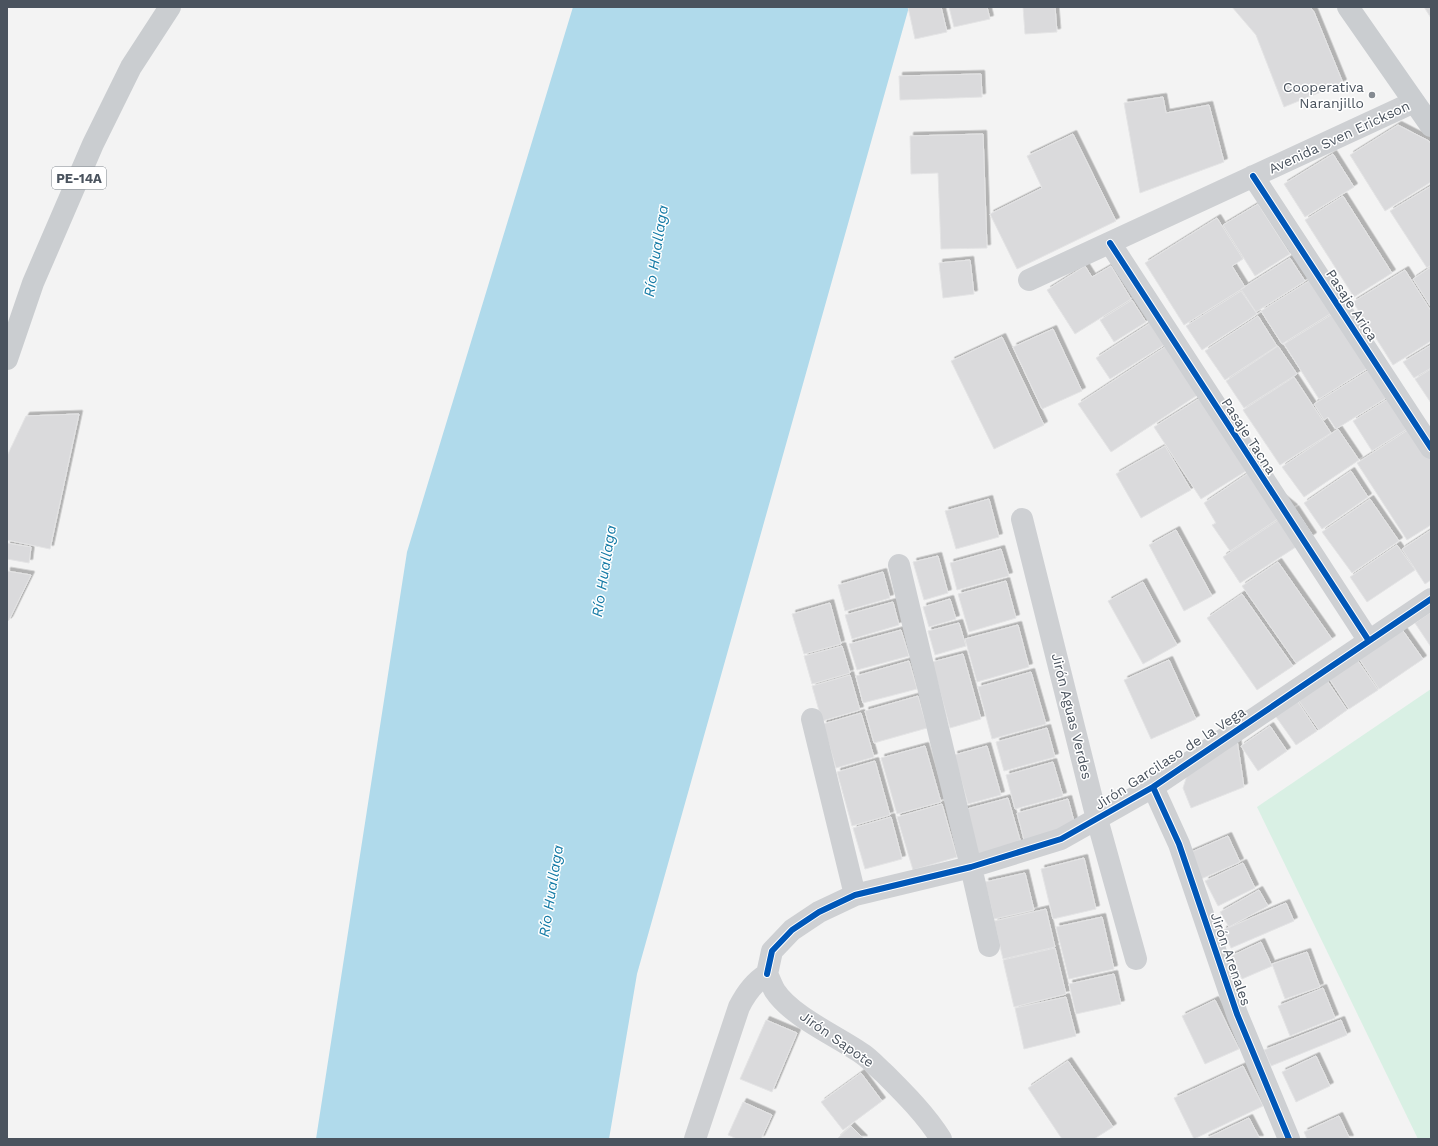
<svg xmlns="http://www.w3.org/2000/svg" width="1438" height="1146" font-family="'Work Sans',sans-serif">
<defs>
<filter id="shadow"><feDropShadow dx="3.5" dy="-3.5" stdDeviation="0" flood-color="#0004"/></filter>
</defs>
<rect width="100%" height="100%" fill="#f3f3f3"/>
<path fill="#d9f0e4" d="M1431,689V1139H1418L1257,807Z"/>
<path fill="#b0daeb" d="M573,7H909L637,974L609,1139H316L407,552Z"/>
<path fill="#dadadc" stroke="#e4e4e5" filter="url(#shadow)" d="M908,7H941L947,32L915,39Z
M949,7H987L990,19L954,27Z
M1023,7H1055L1057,32L1025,34Z
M1232,7H1310L1314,12L1343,83L1284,107L1256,35Z
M1424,7H1431V18Z
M981,74L982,97L900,100L899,76Z
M1163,97L1166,113L1209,105L1224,162L1140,193L1124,103Z
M1398,125L1429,141L1431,144V182L1385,211L1350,155Z
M983,134L987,248L941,249L938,173L911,174L910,136Z
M1073,134L1116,221L1017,269L990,214L1042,188L1027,156Z
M1333,154L1354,187L1305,217L1284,184Z
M1431,186V265L1427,268L1390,211Z
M1343,196L1392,273L1354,297L1305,220Z
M1258,204L1290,254L1255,276L1223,225Z
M1217,218L1243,259L1232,266L1245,287L1184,325L1145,263Z
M1290,258L1305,281L1256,312L1241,289Z
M970,260L974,294L943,298L939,263Z
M1085,266L1092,277L1111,266L1131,299L1075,334L1047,290Z
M1431,267V307L1413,279Z
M1405,270L1431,311V341L1393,365L1353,302Z
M1317,276L1338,309L1282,344L1261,311Z
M1241,291L1257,314L1202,350L1186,326Z
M1132,300L1146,322L1114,342L1100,320Z
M1339,310L1368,368L1319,399L1284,344Z
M1258,316L1277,346L1225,380L1205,351Z
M1158,318L1172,340L1110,379L1096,358Z
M1053,329L1082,391L1042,409L1013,347Z
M1002,337L1044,425L994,449L951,361Z
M1177,339L1199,394L1111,452L1078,404Z
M1431,345V368L1414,378L1403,362Z
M1278,346L1297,374L1244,408L1226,381Z
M1431,369V403L1415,379Z
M1369,370L1391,395L1336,429L1328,417L1324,420L1314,404Z
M1294,377L1331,433L1280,465L1243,410Z
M1200,398L1246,471L1201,499L1154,427Z
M1388,399L1407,429L1372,451L1353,421Z
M79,414L50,549L7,540V456L26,416Z
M1411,428L1431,459V525L1407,540L1357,463Z
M1338,429L1359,460L1304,497L1282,467Z
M1165,446L1191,490L1141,518L1116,474Z
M1351,471L1368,497L1322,529L1304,503Z
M1250,472L1294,508L1230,551L1212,525L1216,523L1204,503Z
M989,499L999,537L956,549L945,511Z
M1370,499L1399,541L1352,573L1322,532Z
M1295,509L1313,536L1240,583L1223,557Z
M1176,530L1212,596L1184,611L1149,545Z
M1431,530V580L1425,584L1402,549Z
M7,543L31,547L29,563L7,559Z
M1397,545L1415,570L1367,602L1350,577Z
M1001,549L1009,576L957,590L950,563Z
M938,556L948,593L924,600L913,562Z
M1278,562L1332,639L1296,663L1242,586Z
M7,571L31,575L9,620L7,622Z
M883,572L890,598L845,611L838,585Z
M1006,581L1016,618L969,632L958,594Z
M1143,582L1177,645L1143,664L1108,601Z
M1242,594L1293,666L1257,690L1207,618Z
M950,599L956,619L929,627L923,607Z
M893,602L899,625L852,639L845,615Z
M830,603L841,644L804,654L792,614Z
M1431,612V647L1415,623Z
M959,623L966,646L935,655L928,631Z
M1018,625L1029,667L977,682L965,639Z
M1401,628L1423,659L1379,689L1358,657Z
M901,630L909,656L857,670L849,644Z
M842,646L850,673L812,684L804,656Z
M963,654L981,719L950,728L932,662Z
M1356,658L1378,690L1349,709L1328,677Z
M1169,660L1196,719L1151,739L1124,680Z
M909,661L917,689L863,703L856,676Z
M1031,672L1046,724L992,739L978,687Z
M850,675L860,710L822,721L812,686Z
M1326,679L1347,710L1319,730L1297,698Z
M918,696L927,728L874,743L865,711Z
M1296,699L1317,731L1296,745L1274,714Z
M861,713L874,757L836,768L823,724Z
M1270,726L1287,751L1258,771L1241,746Z
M1047,728L1055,757L1004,771L996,742Z
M1237,740L1244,787L1191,808L1183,788L1189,769Z
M925,746L941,802L897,814L881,758Z
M987,746L1001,795L968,804L954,755Z
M875,761L890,815L852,826L837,772Z
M1053,762L1063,796L1015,809L1006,775Z
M1008,798L1021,843L976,855L963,810Z
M1068,799L1075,825L1024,840L1017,813Z
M942,804L957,857L913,870L897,817Z
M891,817L902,859L865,869L853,828Z
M1228,836L1240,862L1201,879L1189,853Z
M1084,858L1096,909L1053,919L1041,869Z
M1243,863L1255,888L1218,906L1205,881Z
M1025,873L1034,910L994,919L985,882Z
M1259,890L1268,906L1229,927L1220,912Z
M1286,903L1294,921L1231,948L1223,930Z
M1046,909L1055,947L1003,959L994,921Z
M1102,917L1114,969L1069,979L1056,927Z
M1261,942L1272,966L1242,979L1231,956Z
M1055,948L1066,994L1014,1007L1003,960Z
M1307,952L1320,987L1285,999L1272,964Z
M1114,974L1121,1004L1076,1014L1069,984Z
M1323,988L1335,1018L1290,1036L1278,1006Z
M1066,997L1076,1036L1024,1049L1015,1008Z
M1215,1000L1239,1049L1205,1064L1182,1016Z
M766,1020L797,1033L772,1092L740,1079Z
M1341,1020L1347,1035L1271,1066L1264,1050Z
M1316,1056L1330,1086L1296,1102L1282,1072Z
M1068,1061L1113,1127L1094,1139H1062L1028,1088Z
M1243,1066L1263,1106L1194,1139L1174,1098Z
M861,1073L882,1101L843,1130L821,1102Z
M743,1102L772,1115L761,1139H737L728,1135Z
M1339,1116L1350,1139H1307L1304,1132Z
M1249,1118L1260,1139H1205Z
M851,1126L864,1139H837Z"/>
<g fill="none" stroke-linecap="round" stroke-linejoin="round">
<path stroke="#ced0d3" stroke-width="22" d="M1253,176L1431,448
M1110,243L1369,641
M1029,280L1414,102
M1022,519L1097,819L1136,959
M899,565L971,867L989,946
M812,719L855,895
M1153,787L1179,844L1237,1014L1289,1139
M767,974L772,951L792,930L819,912L855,895L971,867L1061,839L1153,787L1431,599
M767,974C770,980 772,986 775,991C792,1017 839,1037 864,1055C872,1061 878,1068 885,1074C905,1094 926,1115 941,1139
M695,1139L739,1007C746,993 754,982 767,974"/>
<path stroke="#cacdd0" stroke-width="22" d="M1348,7L1431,126
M7,359L33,283L93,144L131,67L170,7"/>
<g stroke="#fff" stroke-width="8">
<path id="cycleway" d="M1253,176L1431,448
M1110,243L1369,641
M1153,787L1179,844L1237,1014L1289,1139
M767,974L772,951L792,930L819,912L855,895L971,867L1061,839L1153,787L1431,599"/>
</g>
<use href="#cycleway" stroke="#0057b8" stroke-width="6"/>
</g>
<circle fill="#858b92" stroke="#fff" stroke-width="1.5" cx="1372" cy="95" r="4"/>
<g text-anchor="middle" stroke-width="3" stroke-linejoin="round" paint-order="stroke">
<rect fill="#fff" stroke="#80878e" stroke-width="1" x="52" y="167" width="54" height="22" rx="3"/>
<g font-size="13" font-weight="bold" fill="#4a535e">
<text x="79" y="183">PE-14A</text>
</g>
<g font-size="14" fill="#4a535e" stroke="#fff" text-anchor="end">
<text x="1364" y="92">Cooperativa<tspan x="1364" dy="16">Naranjillo</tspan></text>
</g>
<g font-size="14" fill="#4a535e" stroke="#fff">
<text transform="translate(1339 137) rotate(-25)" y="5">Avenida Sven Erickson</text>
<text transform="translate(1352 305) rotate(57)" y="5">Pasaje Arica</text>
<text transform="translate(1249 436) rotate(57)" y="5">Pasaje Tacna</text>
<text transform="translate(1072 716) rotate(76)" y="5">Jirón Aguas Verdes</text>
<text transform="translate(1170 758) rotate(-33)" y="5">Jirón Garcilaso de la Vega</text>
<text transform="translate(1231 959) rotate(71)" y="5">Jirón Arenales</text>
<text transform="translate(837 1039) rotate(35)" y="5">Jirón Sapote</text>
</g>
<g font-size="15" font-style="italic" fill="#157ba6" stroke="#fff">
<text transform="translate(656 251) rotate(-81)" y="5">Río Huallaga</text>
<text transform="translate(604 571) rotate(-81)" y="5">Río Huallaga</text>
<text transform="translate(551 891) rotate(-81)" y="5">Río Huallaga</text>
</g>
</g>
<rect width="1438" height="1146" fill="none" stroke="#4a535e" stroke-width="16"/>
</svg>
